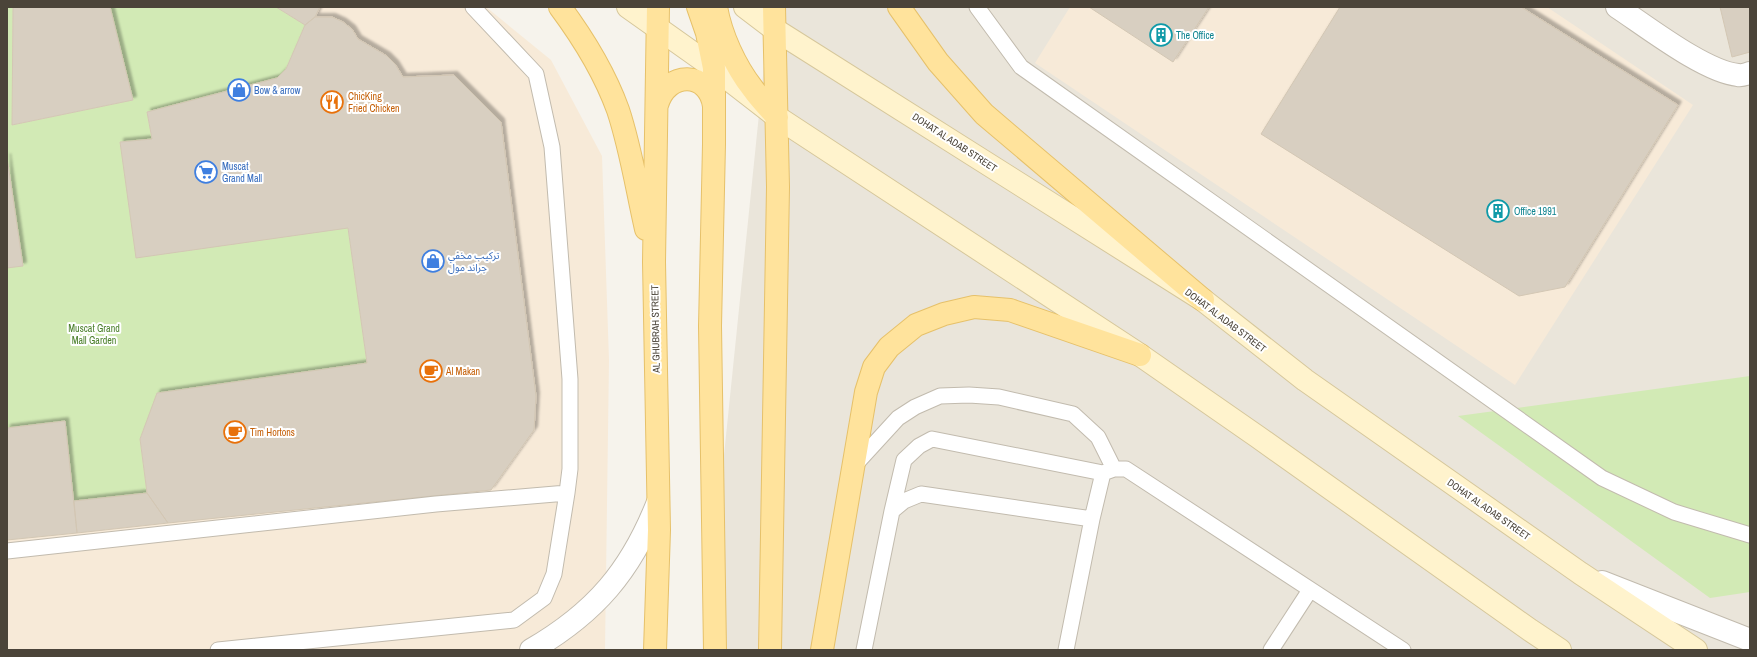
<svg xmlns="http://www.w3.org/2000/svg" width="1757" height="657" font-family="'Archivo Narrow','Noto Sans Arabic',sans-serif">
<defs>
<filter id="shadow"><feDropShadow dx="3.5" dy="-3.5" stdDeviation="1" flood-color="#0004"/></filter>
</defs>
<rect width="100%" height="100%" fill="#f6f3ec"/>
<path fill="#eae5da" d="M770,7H1750V650H704Z"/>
<path fill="#f7ead8" d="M7,7H486L551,60L602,156L609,360L605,650H7Z
M1070,7H1547L1693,105L1515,385L1035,63Z"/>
<path fill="#d2eab5" d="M7,7H13L12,125L133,100L110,7H276L305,25L286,69L277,78L147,112L152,139L348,228L367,363L158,393L140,439L147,493L74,501L65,421L7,428V268L23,265L7,157Z
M1750,376V592L1710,598L1458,416Z"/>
<path fill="#d8cfc1" stroke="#d3c7b4" filter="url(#shadow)" d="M13,7H110L133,100L12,125Z
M276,7H320L315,17L305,25Z
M1089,7H1209L1173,62Z
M1340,7H1521L1678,105L1565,287L1519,296L1261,134Z
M1720,7H1750V52L1732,57Z
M315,17H332L343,22L352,29L358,39L387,56L395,64L403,77L454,75L501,122L536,396L534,430L491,490L168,523L147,493L140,439L157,393L367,363L348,228L136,258L120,142L152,139L147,112L277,78L286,69L305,25Z
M7,157L23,266L7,268Z
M65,421L77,533L7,540V428Z
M147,493L168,523L77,533L74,501Z"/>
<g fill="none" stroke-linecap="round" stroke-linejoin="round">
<g stroke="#c2bbae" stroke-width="17">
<path id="service" d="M977,7L1021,67L1602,478L1674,512L1750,535
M854,466L898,418L915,407L940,396L969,395L999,397L1073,414L1098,437L1114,469
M892,511L904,501L921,494L1092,519
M7,551L436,504L567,493L570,469V379L552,147L536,74L473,7
M218,650L514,620L544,598L554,574L567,493
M864,650L892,511L904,460L919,446L932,439L1103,473L1114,469H1126L1403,650
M1066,650L1092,519L1103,473
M1271,650L1310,590"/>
</g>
<g stroke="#c2bbae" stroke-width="24">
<path id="minor" d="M1617,7C1646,26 1705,72 1738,75C1742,76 1746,74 1750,73
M1602,582L1750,640"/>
</g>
<g stroke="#c2bbae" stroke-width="24">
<path id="tertiary" d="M531,650C595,613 631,571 658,502"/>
</g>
<g stroke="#d6c79b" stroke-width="24">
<path id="secondary" d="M628,7L714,68L777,117L1140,355L1258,437L1530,630L1560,650
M745,7L774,29L1203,300L1305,380L1580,573L1696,650"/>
</g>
<g stroke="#e6c16a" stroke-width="24">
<path id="primary" d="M560,7C583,38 605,74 618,110C631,149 637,190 646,229
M698,7L707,33L714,68V144L710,326L715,650
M716,7C721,35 735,66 753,89C760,99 769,108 777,117
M899,7L938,62L984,114L1203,300
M657,105C667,70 709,71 714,106
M655,650L659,530L654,262L658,7
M770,650L778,187L774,7
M822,650L866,392L874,367L889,347L916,325L944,314L974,307L1010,310L1140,355"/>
</g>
<use href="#service" stroke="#fff" stroke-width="15"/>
<use href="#minor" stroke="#fff" stroke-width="22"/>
<use href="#tertiary" stroke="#fff" stroke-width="22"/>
<use href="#secondary" stroke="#fff3cd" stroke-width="22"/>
<use href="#primary" stroke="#ffe39c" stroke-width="22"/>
</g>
<defs>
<g id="building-ring" transform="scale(1.15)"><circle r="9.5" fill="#fff" stroke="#0f9aa8" stroke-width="1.5"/><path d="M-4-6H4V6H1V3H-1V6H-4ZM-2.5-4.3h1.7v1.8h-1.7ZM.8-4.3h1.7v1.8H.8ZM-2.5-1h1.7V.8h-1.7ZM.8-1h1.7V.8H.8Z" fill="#0f9aa8"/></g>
<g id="shop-ring" transform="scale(1.15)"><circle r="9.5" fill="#fff" stroke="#3f7fe0" stroke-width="1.5"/><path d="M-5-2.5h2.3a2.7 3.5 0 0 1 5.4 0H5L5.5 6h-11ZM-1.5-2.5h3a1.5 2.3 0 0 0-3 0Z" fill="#3f7fe0"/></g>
<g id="restaurant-ring" transform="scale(1.15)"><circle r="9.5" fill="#fff" stroke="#e8710a" stroke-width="1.5"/><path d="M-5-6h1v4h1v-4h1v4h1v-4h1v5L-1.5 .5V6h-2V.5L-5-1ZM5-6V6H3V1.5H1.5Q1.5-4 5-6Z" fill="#e8710a"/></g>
<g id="supermarket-ring" transform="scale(1.15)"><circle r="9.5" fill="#fff" stroke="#3f7fe0" stroke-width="1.5"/><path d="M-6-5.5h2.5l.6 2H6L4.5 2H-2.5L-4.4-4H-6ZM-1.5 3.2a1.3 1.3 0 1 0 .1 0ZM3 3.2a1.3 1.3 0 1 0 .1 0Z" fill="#3f7fe0"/></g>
<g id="cafe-ring" transform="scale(1.15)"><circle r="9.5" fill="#fff" stroke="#e8710a" stroke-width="1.5"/><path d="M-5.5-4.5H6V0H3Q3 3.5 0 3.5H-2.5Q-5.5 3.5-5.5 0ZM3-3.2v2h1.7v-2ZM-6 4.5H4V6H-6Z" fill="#e8710a"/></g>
</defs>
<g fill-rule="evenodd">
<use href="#building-ring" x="1161" y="35"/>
<use href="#shop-ring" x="239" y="90"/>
<use href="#restaurant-ring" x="332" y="102"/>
<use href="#supermarket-ring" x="206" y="172"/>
<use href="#building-ring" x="1498" y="211"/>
<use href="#shop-ring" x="433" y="261"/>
<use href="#cafe-ring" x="431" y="371"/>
<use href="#cafe-ring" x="235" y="432"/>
</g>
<g text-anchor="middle" stroke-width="4" stroke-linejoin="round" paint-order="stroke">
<g font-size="10" fill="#0d838f" stroke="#fff" text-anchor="start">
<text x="1176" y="39">The Office</text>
<text x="1514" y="215">Office 1991</text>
</g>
<g font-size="10" fill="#366cbe" stroke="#fff" text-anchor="start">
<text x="254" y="94">Bow &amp; arrow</text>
<text x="222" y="170">Muscat<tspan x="222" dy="12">Grand Mall</tspan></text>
<text x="448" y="259">تركيب مخفي<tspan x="448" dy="12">جراند مول</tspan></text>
</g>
<g font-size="10" fill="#c56008" stroke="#fff" text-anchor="start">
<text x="348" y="100">ChicKing<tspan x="348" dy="12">Fried Chicken</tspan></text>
<text x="446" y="375">Al Makan</text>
<text x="250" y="436">Tim Hortons</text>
</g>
<g font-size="10" fill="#4b4439" stroke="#fff">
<text transform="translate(955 142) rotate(33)" y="4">DOHAT AL ADAB STREET</text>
<text transform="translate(1226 320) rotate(37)" y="4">DOHAT AL ADAB STREET</text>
<text transform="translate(655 329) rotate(-91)" y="4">AL GHUBRAH STREET</text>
<text transform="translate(1489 509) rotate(35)" y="4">DOHAT AL ADAB STREET</text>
</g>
<g font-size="10" fill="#4a7f2a" stroke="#fff">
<text x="94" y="332">Muscat Grand<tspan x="94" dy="12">Mall Garden</tspan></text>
</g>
</g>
<rect width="1757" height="657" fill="none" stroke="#4b4439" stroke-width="16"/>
</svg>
